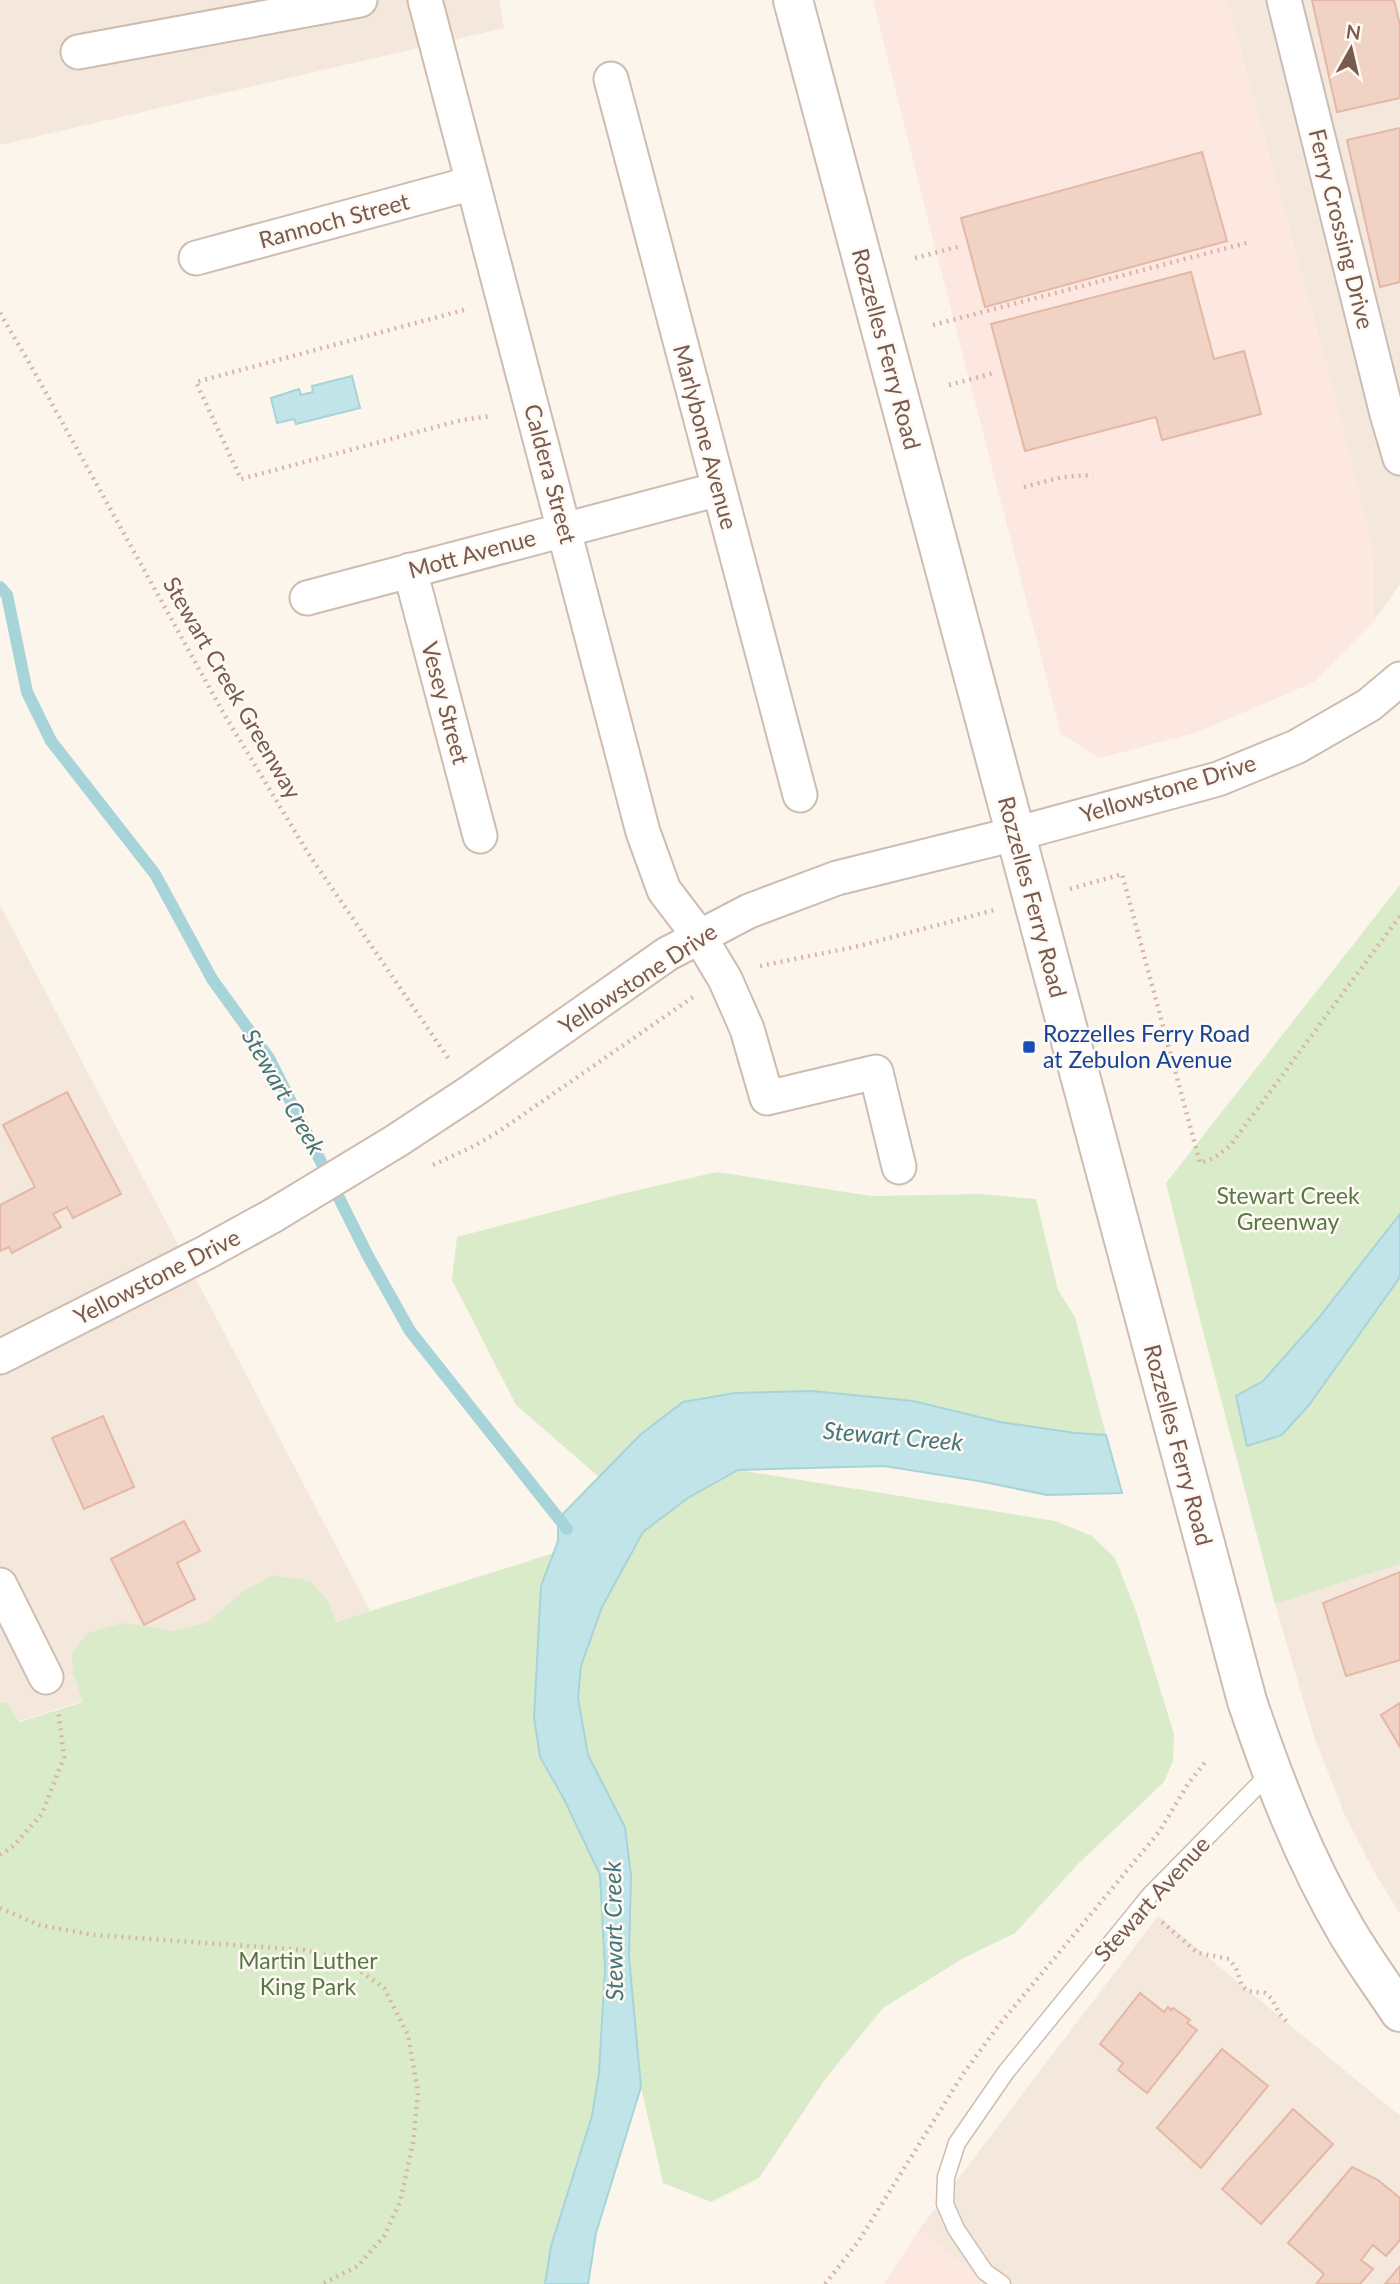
<svg xmlns="http://www.w3.org/2000/svg" width="1400" height="2284" font-family="Lato,sans-serif">
<rect width="100%" height="100%" fill="#fcf5ec"/>
<path fill="#f4e7db" d="M0,0H499L504,28L0,145Z
M1227,0H1400V584L1374,621L1373,549L1332,385Z
M0,905L370,1611L0,1727Z
M1400,1564V1914L1373,1870L1344,1813L1314,1736L1275,1604Z
M1158,1916L1400,2116V2284H988L919,2230Z"/>
<path fill="#fce7e1" d="M873,0H1227L1332,385L1373,549L1374,621L1314,682L1198,732L1100,758L1061,734L929,224Z
M919,2230L988,2284H884Z"/>
<path fill="#daebca" d="M1400,885V1564L1275,1604L1199,1316L1166,1183Z
M717,1172L871,1196L980,1194L1036,1199L1058,1290L1075,1317L1106,1435L1075,1433L1000,1422L913,1401L812,1391L735,1393L640,1435L599,1477L516,1405L452,1280L457,1237L621,1194Z
M738,1470L1055,1521L1092,1536L1115,1558L1136,1611L1174,1734L1173,1761L1164,1782L1079,1863L1015,1933L962,1959L883,2008L826,2078L759,2178L711,2202L663,2183L641,2087L629,1957L631,1876L588,1755L578,1698L581,1666L602,1607L643,1532L688,1498Z
M582,1544L565,1676L614,1852L618,1955L569,2284H0V1702L8,1704L19,1722L83,1702L73,1673L72,1652L88,1633L122,1623L175,1631L208,1622L241,1593L273,1575L310,1581L329,1602L336,1622Z"/>
<path fill="#c0e4e7" stroke="#a7d4d8" stroke-width="2" d="M352,376L360,408L296,424L294,419L277,423L271,398L299,389L301,395L313,392L312,386Z
M1400,1214V1277L1309,1405L1282,1435L1247,1446L1236,1396L1263,1381L1317,1320Z
M812,1391L913,1401L1000,1422L1075,1433L1106,1435L1122,1493L1047,1495L979,1481L884,1466L738,1470L688,1498L643,1532L602,1607L581,1666L578,1698L588,1755L625,1827L631,1876L629,1957L641,2087L596,2233L588,2284H545L551,2246L592,2116L599,2073L605,1969L600,1875L564,1799L540,1757L534,1717L541,1586L558,1541V1519L640,1435L683,1402L735,1393Z"/>
<g fill="none" stroke-linecap="round" stroke-linejoin="round">
<path stroke="#a7d4d8" stroke-width="12" d="M0,587L7,595L27,692L51,741L155,874L212,979L269,1058L368,1256L410,1331L567,1529"/>
</g>
<path fill="#f1d3c5" stroke="#e4b8a5" stroke-width="2" d="M1312,0H1394L1400,25V98L1337,112Z
M1400,128V282L1380,287L1347,140Z
M1202,152L1227,241L985,307L961,218Z
M1191,272L1214,359L1244,351L1261,414L1162,440L1156,417L1025,451L991,324Z
M67,1092L121,1194L73,1218L67,1207L53,1214L61,1227L12,1253L9,1247L0,1251V1205L35,1187L3,1125Z
M103,1416L134,1487L84,1509L52,1438Z
M184,1521L200,1551L177,1563L195,1599L144,1625L111,1559Z
M1400,1572V1660L1346,1676L1323,1603Z
M1400,1703V1747L1381,1715Z
M1140,1993L1164,2012L1168,2007L1171,2010L1173,2008L1190,2020L1187,2023L1197,2030L1147,2093L1118,2070L1123,2063L1100,2044Z
M1222,2049L1268,2086L1201,2168L1157,2128Z
M1293,2109L1333,2144L1261,2224L1222,2189Z
M1352,2167L1378,2180L1400,2198V2240L1386,2256L1373,2245L1361,2260L1373,2269L1360,2284H1319L1317,2283L1324,2274L1288,2243Z
M1400,2266V2284H1385Z"/>
<g fill="none" stroke-linecap="round" stroke-linejoin="round">
<g stroke="#cfbcb1" stroke-width="19">
<path id="service" d="M1002,2284L985,2272L956,2229L945,2204L946,2177L957,2143L1006,2072L1150,1895L1271,1772"/>
</g>
<g stroke="#cfbcb1" stroke-width="37">
<path id="minor" d="M425,0L643,832L664,890L699,936L725,979L747,1029L767,1098L876,1072L899,1167
M1284,0L1387,414L1400,458
M78,52L360,0
M611,79L800,795
M196,258L473,183
M410,570L480,836
M307,598L719,489
M0,1357L205,1253L274,1215L396,1141L472,1091L667,954L749,911L837,878L1015,834L1218,779L1296,747L1369,705L1400,679
M0,1585L46,1677"/>
</g>
<g stroke="#cfbcb1" stroke-width="42">
<path id="tertiary" d="M793,0L1247,1701C1274,1781 1304,1859 1347,1932C1363,1959 1382,1985 1400,2012"/>
</g>
<path stroke="#d7b6a7" stroke-width="4.5" stroke-dasharray="2 5" stroke-linecap="butt" d="M915,258L961,246
M464,310L196,382L241,479L462,420L492,416
M0,313L31,366L224,714L308,853L450,1061
M933,325L1250,242
M949,385L994,373
M1024,487L1062,477L1093,475
M1070,889L1122,874L1200,1163L1214,1158L1230,1146L1400,916
M760,966L859,946L994,910
M433,1165L474,1146L498,1132L693,997
M0,1855L12,1847L42,1814L64,1757L58,1710
M0,1908L39,1925L94,1935L304,1950L345,1960L384,1988L408,2035L418,2092L413,2143L400,2202L384,2236L358,2266L322,2284
M1162,1922L1198,1953L1229,1959L1236,1968L1242,1986L1248,1991L1265,1993L1272,1999L1279,2013L1289,2024
M825,2284L858,2242L963,2074L999,2025L1159,1832L1188,1784L1206,1761"/>
<use href="#service" stroke="#fff" stroke-width="16"/>
<use href="#minor" stroke="#fff" stroke-width="33"/>
<use href="#tertiary" stroke="#fff" stroke-width="38"/>
</g>
<rect fill="#1a4fb4" stroke="#fff9f3" stroke-width="2.5" x="1022" y="1040" width="14" height="14" rx="3.5"/>
<g text-anchor="middle" stroke-width="5" stroke-linejoin="round" paint-order="stroke">
<g font-size="23" fill="#785a4f" stroke="#fff9f3">
<text transform="translate(334 221) rotate(-15)" y="8">Rannoch Street</text>
<text transform="translate(1341 229) rotate(76)" y="8">Ferry Crossing Drive</text>
<text transform="translate(886 349) rotate(75)" y="8">Rozzelles Ferry Road</text>
<text transform="translate(705 437) rotate(75)" y="8">Marlybone Avenue</text>
<text transform="translate(550 474) rotate(75)" y="8">Caldera Street</text>
<text transform="translate(472 554) rotate(-15)" y="8">Mott Avenue</text>
<text transform="translate(232 688) rotate(60)" y="8">Stewart Creek Greenway</text>
<text transform="translate(445 703) rotate(75)" y="8">Vesey Street</text>
<text transform="translate(1168 789) rotate(-17)" y="8">Yellowstone Drive</text>
<text transform="translate(1032 897) rotate(75)" y="8">Rozzelles Ferry Road</text>
<text transform="translate(638 979) rotate(-33)" y="8">Yellowstone Drive</text>
<text transform="translate(157 1277) rotate(-27)" y="8">Yellowstone Drive</text>
<text transform="translate(1178 1445) rotate(75)" y="8">Rozzelles Ferry Road</text>
<text transform="translate(1152 1899) rotate(-48)" y="8">Stewart Avenue</text>
</g>
<g font-size="23" fill="#164399" stroke="#fff9f3" text-anchor="start">
<text x="1043" y="1042">Rozzelles Ferry Road<tspan x="1043" dy="26">at Zebulon Avenue</tspan></text>
</g>
<g font-size="23" fill="#577843" stroke="#fff9f3">
<text x="1288" y="1204">Stewart Creek<tspan x="1288" dy="26">Greenway</tspan></text>
<text x="308" y="1969">Martin Luther<tspan x="308" dy="26">King Park</tspan></text>
</g>
<g font-size="24" font-style="italic" fill="#42777c" stroke="#fff9f3">
<text transform="translate(283 1092) rotate(60)" y="8">Stewart Creek</text>
<text transform="translate(893 1437) rotate(5)" y="8">Stewart Creek</text>
<text transform="translate(614 1931) rotate(-91)" y="8">Stewart Creek</text>
</g>
</g>
<g transform="translate(1351 49) rotate(8)" stroke="#fff9f3" stroke-width="5" paint-order="stroke">
<path d="M0-5L12 26L0 18L-12 26Z" fill="#785a4f"/>
<text y="-10" font-size="19" font-weight="bold" text-anchor="middle" fill="#785a4f">N</text>
</g>
</svg>
